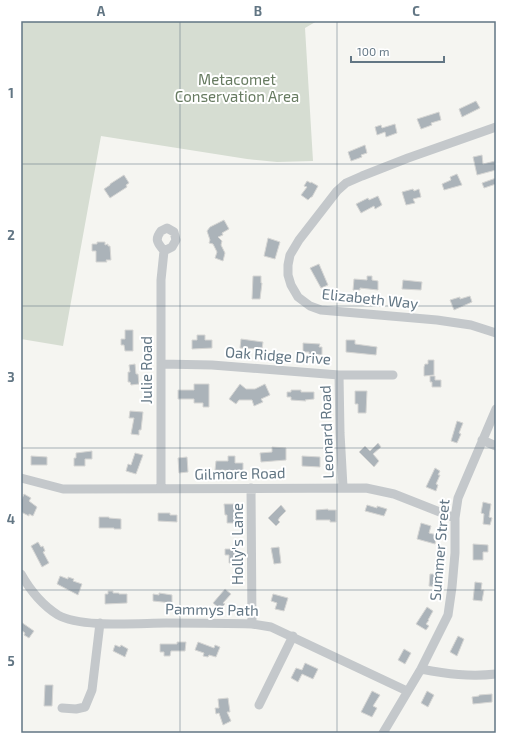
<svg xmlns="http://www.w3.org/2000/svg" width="517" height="754" font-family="'Exo 2',sans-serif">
<rect width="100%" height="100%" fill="#f5f5f1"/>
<path fill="#d6ddd2" d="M21,21H317L305,28L313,161L277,162L247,159L101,136L63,346L21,339Z"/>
<path fill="#abb3b9" stroke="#d6d6d4" d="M476,101L480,108L462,117L459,109Z
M439,112L441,120L431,123L432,125L421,129L417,119Z
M395,124L397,133L386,137L385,132L377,135L375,127L381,125L382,128Z
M365,145L367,153L361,155L362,157L351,161L348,152Z
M482,155L483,164L495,161L496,170L477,175L473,157Z
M457,174L462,185L444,190L442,184L451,180L450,177Z
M124,175L129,183L126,185L127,187L110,198L104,189L110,185V184Z
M496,178V184L484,188L482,183Z
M307,181L311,183V182L318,186L312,197H311L308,200L301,195L307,187L304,186Z
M413,189L414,191L419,189L421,197L413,199L415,203L406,205L402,192Z
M378,196L382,205L375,209L374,206L361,213L356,204L368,198L369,200Z
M224,220L229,229L222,233L223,235L218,237L222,241L221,245L225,253L223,261L215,258L217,252L213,244L209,243L210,240L207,231L210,227Z
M268,238L280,242L275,259L264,256Z
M97,242H105V245L108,244V246H110L111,260H106L107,262H96V251H92V244H97Z
M319,264L328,285L321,288L310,268Z
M253,276H261V283H262L260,299H252Z
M367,276H372V280L378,281V290L360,288V290H353L354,279L367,280Z
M403,280L422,282L421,290L402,289Z
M470,296L472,302L454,310L450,300L460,297V299Z
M125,330H133V351H125L124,345H121V339H125Z
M197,335H205V340H212V348L192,349V340H197Z
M241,339L263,342L262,349L240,348Z
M346,340H355V344L377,347L376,355L346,352Z
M303,343L320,344L319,347H322V355L309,354V352H303Z
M428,360H434V375L424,376V367L425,364H428Z
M135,364L136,374H138L139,384L131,385L130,382H128V372H130L129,365Z
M430,376H435V380H441V387H432V382H430Z
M194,384H209V407H203V403H194V399H178V390H194Z
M240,384L246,389H255L265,384L270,395L261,399L263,402L254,406L252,400H239L236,404L229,399Z
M291,390H301V392H314V399L305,400L306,401L291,400V397H287V392H291Z
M355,391H367L366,413H358V404H355Z
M130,411L143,412L141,430H139V435L131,434L134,418H129Z
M457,421L463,423L459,433L461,434L457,443L451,441Z
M378,443L381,447L373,454L379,461L374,467L359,452L365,446L370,451Z
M272,447L286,448V460L261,462L260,453L272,452Z
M92,451V459H85V466H74V458H76V453Z
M135,453L143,455L136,474L126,471L128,464L131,465Z
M31,456L47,457V465H31Z
M228,456H235V463H243V471L215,470L216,461H228Z
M302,456L320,457V467L302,466Z
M187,457L188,472L179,473L178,458Z
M435,468L440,471L438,475H440L436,484L438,485L436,491L426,487Z
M24,494L31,498L29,501L37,507L33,516L29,514V516L21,512V501Z
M483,502L491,504L489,517L492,518L490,525L483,524L484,514L481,513Z
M224,504H234L236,523H227V515H225Z
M281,505L286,511L280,517L278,520L280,522L276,526L268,518Z
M367,505L377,508V506L387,509L384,516L365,511Z
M328,509V510H336V522H330V520H316V510Z
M158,513H170V515H177V522L158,521Z
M99,517H109V518L121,519V529H114V528H99Z
M421,523L431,526L429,533L437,535L435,544L417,539Z
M38,542L41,547L43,546L45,551L43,552L49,563L42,567L31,546Z
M473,544L488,545V552H483V560H473Z
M279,547L281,563L274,564L271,548Z
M225,549H237V563H229V555H225Z
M430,574H436V576H439L438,587L429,586Z
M60,576L68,579V577L74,579L73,581L82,584L78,595L57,584Z
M475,582L482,583L481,590H484L482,601L473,600Z
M225,589L231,594L223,603L225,604L220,609L213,603Z
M108,591H113V593H119V594H127V603L105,604V594H108Z
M159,593L172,595V603L153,601V594L159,595Z
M273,594L288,598L284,611L275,609L277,603L271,601Z
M427,607L433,611L428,620H429L426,624L429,626L426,630L416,624Z
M21,622L34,631L29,638L24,635L25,633L21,630Z
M458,636L464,639L457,656L450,652Z
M177,642H186L185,651H171L170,656H164V652H160V644H177Z
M198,642L214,648L215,645L220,647L216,657L209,655L208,657L203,656L204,653L195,650Z
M115,645L120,647L121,645L128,649L125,657L113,651Z
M404,649L411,653L405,664L398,660Z
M305,663L318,669L313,679L302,674L298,682L291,678L296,668L302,670Z
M45,685H53L52,706H44Z
M372,691L380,695L373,706L377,708L372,717L361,712Z
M427,691L434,695L428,707L421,703Z
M492,694V702L473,704L472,697L479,696V695Z
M228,698L230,712H227L231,721L223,725L219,713L216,714L215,708H219L218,699Z"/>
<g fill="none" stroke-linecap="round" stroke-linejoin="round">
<path stroke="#c4c8cb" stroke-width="9" d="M496,127L408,158L362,176L346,183L337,191L299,240L290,255L288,265V275L291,285L298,297L310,306L321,310L437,320L471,325L496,333
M161,364L212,365L339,375H393
M339,375L340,433L343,487
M482,440L496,446
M21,478L63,489H77L366,488L394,494L455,518
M251,488L252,624
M161,489V280L164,251L172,247L176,240L174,232L167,228L161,231C154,240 158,243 164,251
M21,574C30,590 42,605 58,615C80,628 139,623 166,623C195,623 224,623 252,624L271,627L407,691
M421,669C447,674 470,677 496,674
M259,705L293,636
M62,708L76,709L85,707L92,690L100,623
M383,733L421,669L448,615L452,587L455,553V518L458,498L496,409"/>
</g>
<path fill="none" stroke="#627684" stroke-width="1" stroke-opacity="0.55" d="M180,21V733M337,21V733M21,164H496M21,306H496M21,448H496M21,590H496"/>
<g text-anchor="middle" stroke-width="4" stroke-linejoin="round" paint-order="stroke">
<g font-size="15" fill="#677b61" stroke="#fff">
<text x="237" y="85">Metacomet<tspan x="237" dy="17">Conservation Area</tspan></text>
</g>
<g font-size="15" fill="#627684" stroke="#fff">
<text transform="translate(370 299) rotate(6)" y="5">Elizabeth Way</text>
<text transform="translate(278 356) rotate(4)" y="5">Oak Ridge Drive</text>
<text transform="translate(147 370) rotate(-90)" y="5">Julie Road</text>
<text transform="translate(327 432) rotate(-92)" y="5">Leonard Road</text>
<text transform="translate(240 474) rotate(-1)" y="5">Gilmore Road</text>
<text transform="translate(238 544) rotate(-90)" y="5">Holly's Lane</text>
<text transform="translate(440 550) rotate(-85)" y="5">Summer Street</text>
<text transform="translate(212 610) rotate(1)" y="5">Pammys Path</text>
</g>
</g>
<rect width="517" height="754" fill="none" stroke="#ffffff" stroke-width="44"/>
<path d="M351 56v6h93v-6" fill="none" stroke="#627684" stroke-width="2"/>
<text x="357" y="56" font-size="12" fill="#627684" stroke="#ffffff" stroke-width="3" paint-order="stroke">100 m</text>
<rect x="22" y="22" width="473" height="710" fill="none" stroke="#627684" stroke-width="1.5"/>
<g font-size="13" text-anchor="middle" font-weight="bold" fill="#627684">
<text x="101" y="16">A</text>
<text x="258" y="16">B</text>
<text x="416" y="16">C</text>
<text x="11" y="98">1</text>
<text x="11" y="240">2</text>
<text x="11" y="382">3</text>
<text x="11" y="524">4</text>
<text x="11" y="666">5</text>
</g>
</svg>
